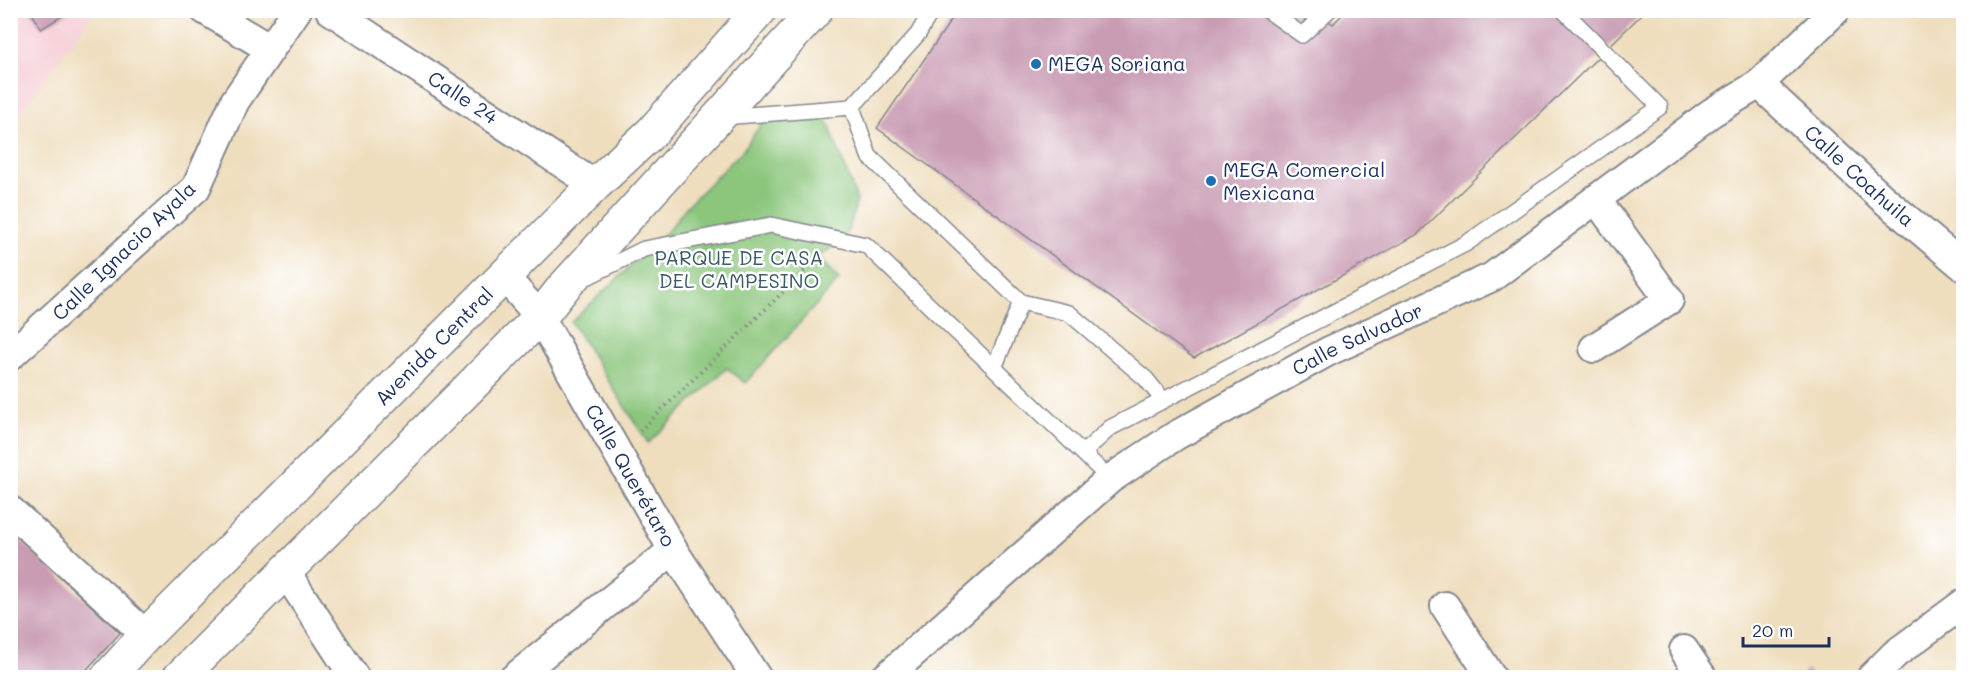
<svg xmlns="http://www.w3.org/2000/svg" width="1974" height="688" font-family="Mali,sans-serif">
<rect width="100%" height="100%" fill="#fff"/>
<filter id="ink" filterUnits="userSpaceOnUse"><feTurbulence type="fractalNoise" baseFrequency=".0167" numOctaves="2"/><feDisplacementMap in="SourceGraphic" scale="12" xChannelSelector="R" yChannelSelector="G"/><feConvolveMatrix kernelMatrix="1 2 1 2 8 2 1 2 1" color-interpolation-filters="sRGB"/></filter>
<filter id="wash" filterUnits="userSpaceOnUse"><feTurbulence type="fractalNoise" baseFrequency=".008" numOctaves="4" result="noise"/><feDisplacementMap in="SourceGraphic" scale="24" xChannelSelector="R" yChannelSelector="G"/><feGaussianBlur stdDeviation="1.35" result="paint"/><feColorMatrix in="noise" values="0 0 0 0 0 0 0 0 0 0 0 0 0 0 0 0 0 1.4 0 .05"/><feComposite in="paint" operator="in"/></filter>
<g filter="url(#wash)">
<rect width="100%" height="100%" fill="#efdebe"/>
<path fill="#f6cfd6" d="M11,11H95L11,126Z"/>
<path fill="#8bc67b" stroke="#537a6c" stroke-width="1.5" d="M823,109L857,200L850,226L842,240L818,257L839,280L745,383L727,368L648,443L571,322L666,233L687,206L743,150L769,113Z"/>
<g id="blocks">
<path fill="#c99cb4" d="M30,10H72L41,29Z
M958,10H1312L1333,24L1347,10H1636L1641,15L1418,234L1194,358L877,128Z
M10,530L120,633L79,678H10Z
M1807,670L1814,678H1799Z"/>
</g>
</g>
<g filter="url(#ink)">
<use href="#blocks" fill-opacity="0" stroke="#85868e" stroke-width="1.5"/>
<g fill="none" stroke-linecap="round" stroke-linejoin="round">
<g stroke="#85868e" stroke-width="18">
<path id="lane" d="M1267,10L1302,35L1329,10
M852,107L869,156L1021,302L1069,313L1146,379L1163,400
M722,117L852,107L918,34L932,10
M585,278L644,249L771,225L866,245L1110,479
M994,368L1021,302
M1083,453L1110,428L1467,243L1660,107L1563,10"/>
</g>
<g stroke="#85868e" stroke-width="32">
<g id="street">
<path d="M205,10L270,49"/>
<path id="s1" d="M330,10L595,185"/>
<path id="s2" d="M1759,84L1881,197L1964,267"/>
<path id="s3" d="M504,276L540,317L673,550L757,678"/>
<path d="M1594,348L1669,300L1596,199"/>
<path d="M10,356L196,188L235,101L297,10"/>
<path d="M10,510L146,635"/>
<path d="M285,571L355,678"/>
<path d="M1445,606L1492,678"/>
<path d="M1684,650L1703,678"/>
<path d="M514,678L673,550"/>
<path id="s4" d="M885,678L1110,479L1175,436L1329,351L1492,277L1711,113L1759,84L1836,10"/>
<path d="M1871,678L1895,654L1964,603"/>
</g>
</g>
<g stroke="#85868e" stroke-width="36">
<g id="primary">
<path id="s5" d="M107,678L146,635L595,185L652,132L760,10"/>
<path d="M179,678L540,317L563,288L816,10"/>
</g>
</g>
<path stroke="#85868e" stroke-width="4" stroke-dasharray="1.5 4.5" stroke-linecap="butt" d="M640,431L818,258"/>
<use href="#lane" stroke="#fff" stroke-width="15"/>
<use href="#street" stroke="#fff" stroke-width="28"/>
<use href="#primary" stroke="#fff" stroke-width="33"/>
</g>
</g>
<g fill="#1f6fb2" stroke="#fff" stroke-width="2">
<circle cx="1036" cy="64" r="6"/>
<circle cx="1211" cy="181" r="6"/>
</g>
<g text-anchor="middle" stroke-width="5" stroke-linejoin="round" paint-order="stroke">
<g font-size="20" fill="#1b2f5e" stroke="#fff" text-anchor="start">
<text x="1048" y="71">MEGA Soriana</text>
<text x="1223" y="177">MEGA Comercial<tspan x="1223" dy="23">Mexicana</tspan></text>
</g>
<g font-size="20" fill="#1b2f5e" stroke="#fff">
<text dy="7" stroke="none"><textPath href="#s1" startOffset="159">Calle 24</textPath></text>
<text dy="7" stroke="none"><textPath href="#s2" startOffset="136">Calle Coahuila</textPath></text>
<text transform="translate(124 251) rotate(-44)" y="7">Calle Ignacio Ayala</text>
<text dy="7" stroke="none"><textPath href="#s4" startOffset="585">Calle Salvador</textPath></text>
<text dy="7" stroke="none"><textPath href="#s5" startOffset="466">Avenida Central</textPath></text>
<text dy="7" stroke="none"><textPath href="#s3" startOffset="237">Calle Querétaro</textPath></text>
</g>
<g font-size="20" fill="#3d5c67" stroke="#fff">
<text x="739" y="265">PARQUE DE CASA<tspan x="739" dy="23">DEL CAMPESINO</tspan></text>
</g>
</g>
<rect width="1974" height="688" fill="none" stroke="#fff" stroke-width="36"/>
<path d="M1743 637v9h86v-9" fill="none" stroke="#1b2f5e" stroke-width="3"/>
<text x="1752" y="637" font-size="18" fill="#1b2f5e" stroke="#ffffff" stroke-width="4.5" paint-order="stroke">20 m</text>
</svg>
